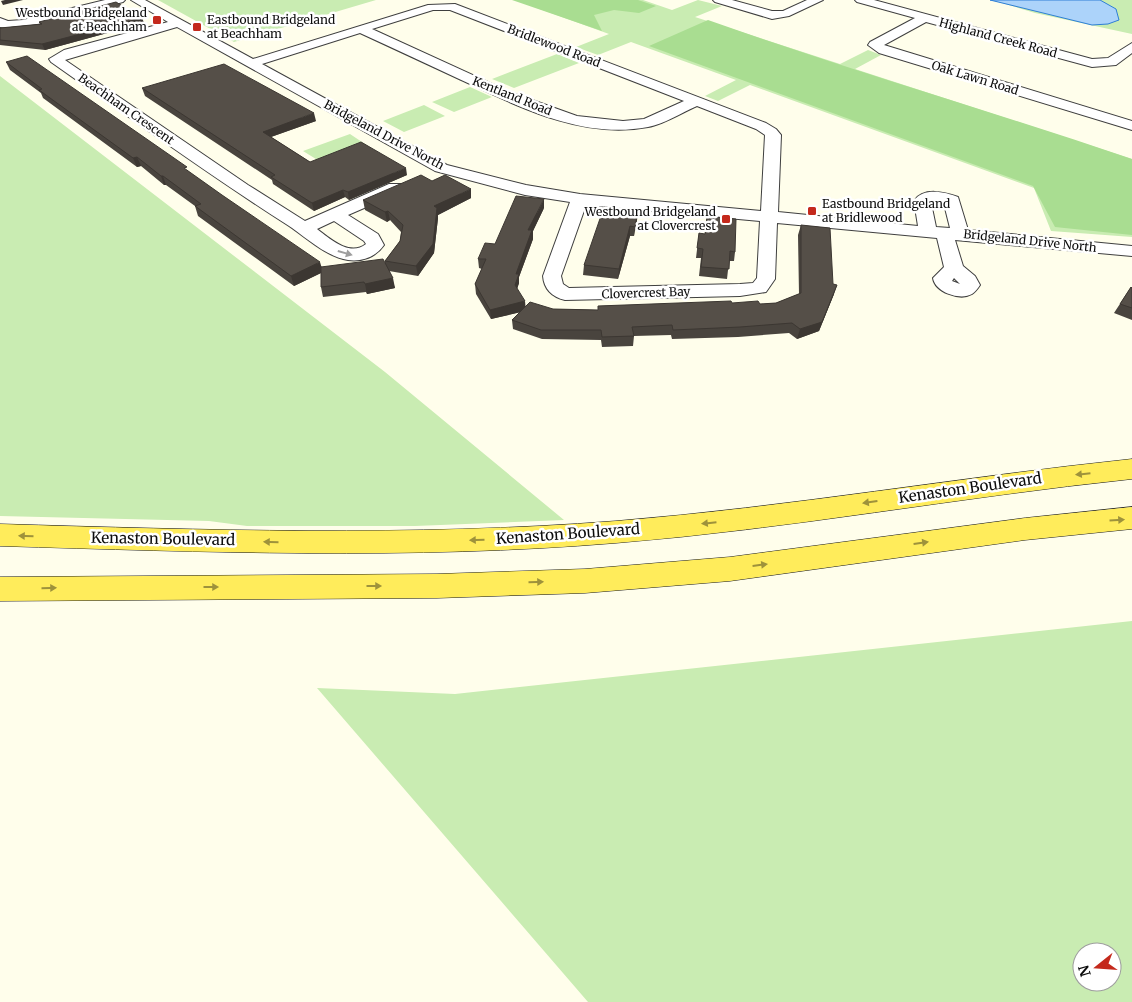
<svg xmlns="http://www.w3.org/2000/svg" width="1132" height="1002" font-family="Merriweather,serif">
<rect width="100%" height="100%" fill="#fffeeb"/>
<path fill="#c9ecb2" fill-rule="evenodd" d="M158,0H376L234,42Z
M515,0H643L672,10L698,0L722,6L695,17L840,64L868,50L881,55L855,69L1132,159V237L1051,231L1034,188L750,85L718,101L705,96L736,80L631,42L598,55L576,47L609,34Z
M992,0H1132V34L1035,13Z
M557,54L579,63L514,88L492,79Z
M0,76L385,372L564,520L415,526H247L209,521L0,516Z
M470,87L492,97L454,112L432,102Z
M424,105L445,116L404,132L383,121Z
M350,134L368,146L324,164L303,151Z
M1132,621V1002H588L317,688L455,694ZM1082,952H1112V982H1082Z"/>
<path fill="#a9dd91" d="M512,0H638L656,6L639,13L614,10L594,15L602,31Z
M708,20C848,70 991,111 1132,159V235L1055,227L1033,186L649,46Z"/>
<path fill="#acd3fa" stroke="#2e7ed6" d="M990,0H1100L1116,9L1119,20L1108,24L1092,25Z"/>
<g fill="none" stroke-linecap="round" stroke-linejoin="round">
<g stroke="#3f3f3f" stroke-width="2">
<path id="minor" d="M105,0H125L123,2L23,28L11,29L0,27V18L8,21L23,20Z
M131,0H145L253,59L428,5L455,4L766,123L776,129L781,135L778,212L918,226L914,201C923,187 945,192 958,197L968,230L1132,246V256L955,240L963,266L975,276L980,285C978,288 975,292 972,294C960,301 935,292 933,278L944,267L937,238L777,223L775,279L766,292L740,296L565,300C552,297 544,289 543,276L570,202L525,195L435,171L177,27L65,60L248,185L305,221L389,184H401L403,188L401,192L348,215L378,234L384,245C376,257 362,262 348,260C324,256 305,236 286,224C206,173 129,117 51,62L49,59L64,50L168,22ZM433,10H450L684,101L644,119L623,121L577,116L510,92L372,29ZM360,33C393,48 425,63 457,78C516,105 581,140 648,127C664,124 681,113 697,106L756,129L765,135L761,211L580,194L526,185L447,165L262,64ZM937,202L944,204L950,228L936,227L931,203ZM586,205L760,221L757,278L753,283L740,284L569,288L563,284L561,276ZM334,221L364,241L366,244C350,257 330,239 317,229ZM954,278L960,284L952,281Z
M713,0H732L772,11H783L807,0H823L789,16L772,19L715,2Z
M855,0H874L1092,59L1108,58L1132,43V53L1116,65L1092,67L926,22L884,45L1132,121V130L879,53L868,45L870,42L915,18L857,2Z"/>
</g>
<g stroke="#1d1d1d" stroke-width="1">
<path id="major" d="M1132,459V479C960,497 789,529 616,543C411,560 205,552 0,546V524C205,530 411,537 616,521C789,507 960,477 1132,459Z
M1132,507V529L1025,540L730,581L585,593L437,598L0,601V577L437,574L585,569L730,557L1025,518Z"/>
</g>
<use href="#minor" fill="#fff" fill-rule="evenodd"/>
<use href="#major" fill="#ffec5b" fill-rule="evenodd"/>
</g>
<path fill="#49443e" d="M142,18L144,23L45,50L0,45V28L40,24L39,22Z
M6,62L189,172L322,267L385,263V261L400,241L401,232L390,220L387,222L365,210L363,200L432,181L471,198L438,215V218L434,253L418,276L389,271L395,288L367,294L366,292L323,297L321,287V273L294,286L198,216L195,206L166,185H164L141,166L137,167L43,98L41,93L10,70Z
M142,88L316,121L271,137L310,162L407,175L349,200L345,197L314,211L273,184L272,180L145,96Z
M544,208L533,231V239L519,277V283L517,289L525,306L553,309L598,310V306L732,303L760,304L776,303L799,294L798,235L801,225L834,294L819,331L797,339L789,333L738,337L672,339L671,335L634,336L633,346L602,347L601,340L542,339L513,329L512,320L520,312L491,319L476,294L475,284L482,269L479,268L478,259L495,244Z
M638,210L637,220L634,236H630L618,279L583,275L584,265Z
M699,233L735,252L734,261H729L727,279L699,276L701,258H696Z
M1131,287L1132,288V320L1114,313Z"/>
<path fill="#3c3732" d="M5,0H23L3,5L1,1Z
M142,18L144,23L45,50L42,44Z
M314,113L316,121L265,139L263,132Z
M137,157L141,166L137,167L133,158Z
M406,168L407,175L349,200L348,192Z
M161,176H163L166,185H164Z
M471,189V198L438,215V218L434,253L418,276L416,266L434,206Z
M343,190L345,197L314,211L312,203Z
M544,199V208L533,231V239L519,277V283L515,295V285L516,274L528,230Z
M638,210L637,220L634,236L635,227Z
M388,211L390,220L387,222L385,212Z
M630,226V236L618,279L619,269Z
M320,262L323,272L294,286L291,276Z
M393,278L395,288L367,294L365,284Z
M837,285L834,294L819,331L797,339L800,329Z
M525,301L526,311L491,319L490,310Z"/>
<path fill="#554f48" stroke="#3c3732" d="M116,2L142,18L42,44L0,40V28L42,24L39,22Z
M27,56L187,167L184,168L222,195L320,262L291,276L195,206L201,204L163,176H161L137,157L133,158L39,90L42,89L6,62Z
M224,64L314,113L263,132L310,162L361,142L406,168L348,192L343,190L312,203L271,177L275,175L142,88Z
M421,175L432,181L445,175L471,189L434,206L437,208L433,244L416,266L385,261L400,241L403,225L388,211L385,212L363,200Z
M516,196L544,199L528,230H532L516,274H519L515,285L525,301L490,310L475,284L486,259H478L485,243L495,244Z
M604,207L638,210L635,227L630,226L619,269L584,265Z
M707,216L736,219L735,252L730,251L729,269L701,267L703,249L697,248L699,233L705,234Z
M801,225L830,228L833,284L837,285L822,322L800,329L792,323L740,327L673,330L672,325L632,327L634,336L602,337L601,330H541L512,320L530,302L553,309L598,310V306L731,301L732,303L758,301L760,304L776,303L801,293Z
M383,259L393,278L365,284L364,282L321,287V267Z
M1131,287L1132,288V308L1120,304Z"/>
<defs><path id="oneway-solid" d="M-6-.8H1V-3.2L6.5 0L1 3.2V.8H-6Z" transform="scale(1.25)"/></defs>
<use fill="#9e9e9e" href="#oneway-solid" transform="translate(345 253) rotate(16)"/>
<g fill="#9e923b">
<use href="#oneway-solid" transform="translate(1083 474) rotate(174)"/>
<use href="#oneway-solid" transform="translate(870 502) rotate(172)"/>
<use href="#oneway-solid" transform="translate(1117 520) rotate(-4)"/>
<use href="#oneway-solid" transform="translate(709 523) rotate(174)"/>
<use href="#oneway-solid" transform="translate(26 536) rotate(-178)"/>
<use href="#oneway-solid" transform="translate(477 540) rotate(178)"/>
<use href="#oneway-solid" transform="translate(271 542) rotate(-179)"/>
<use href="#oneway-solid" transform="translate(921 543) rotate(-8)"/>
<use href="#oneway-solid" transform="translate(760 565) rotate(-7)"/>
<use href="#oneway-solid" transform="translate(536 582) rotate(-2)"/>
<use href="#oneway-solid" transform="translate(374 586)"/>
<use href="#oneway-solid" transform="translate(211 587)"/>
<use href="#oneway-solid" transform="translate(49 588) rotate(-1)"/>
</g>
<g fill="#c4291c" stroke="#fff" stroke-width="2">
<rect x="152" y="15" width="10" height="10" rx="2.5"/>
<rect x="192" y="22" width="10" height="10" rx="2.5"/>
<rect x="807" y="206" width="10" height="10" rx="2.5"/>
<rect x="721" y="214" width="10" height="10" rx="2.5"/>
</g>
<g text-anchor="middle" stroke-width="5" stroke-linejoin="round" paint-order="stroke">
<g font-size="12" fill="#0c0c0c" stroke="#fff" text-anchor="end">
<text x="147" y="17">Westbound Bridgeland<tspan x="147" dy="14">at Beachham</tspan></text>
<text x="207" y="24" text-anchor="start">Eastbound Bridgeland<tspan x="207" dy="14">at Beachham</tspan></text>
<text x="822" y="208" text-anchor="start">Eastbound Bridgeland<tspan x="822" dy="14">at Bridlewood</tspan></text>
<text x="716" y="216">Westbound Bridgeland<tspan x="716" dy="14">at Clovercrest</tspan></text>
</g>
<g font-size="12" fill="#0c0c0c" stroke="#fff">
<text transform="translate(998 38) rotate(15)" y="4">Highland Creek Road</text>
<text transform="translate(554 46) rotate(21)" y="4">Bridlewood Road</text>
<text transform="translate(975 78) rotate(17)" y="4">Oak Lawn Road</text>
<text transform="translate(512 96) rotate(22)" y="4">Kentland Road</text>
<text transform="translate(126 109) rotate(35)" y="4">Beachham Crescent</text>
<text transform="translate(384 135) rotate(28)" y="4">Bridgeland Drive North</text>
<text transform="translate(1030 241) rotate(6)" y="4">Bridgeland Drive North</text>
<text transform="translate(646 293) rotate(-2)" y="4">Clovercrest Bay</text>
</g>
<g font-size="15" fill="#0c0c0c" stroke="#fff">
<text transform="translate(970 488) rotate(-8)" y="5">Kenaston Boulevard</text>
<text transform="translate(568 534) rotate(-4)" y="5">Kenaston Boulevard</text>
<text transform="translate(163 539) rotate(1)" y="5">Kenaston Boulevard</text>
</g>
</g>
<g transform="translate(1097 967) rotate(253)"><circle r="24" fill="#ffffff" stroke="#9e9e9e"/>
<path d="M0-4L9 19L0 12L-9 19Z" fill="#c4291c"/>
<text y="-8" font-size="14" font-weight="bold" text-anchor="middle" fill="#0c0c0c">N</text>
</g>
</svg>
